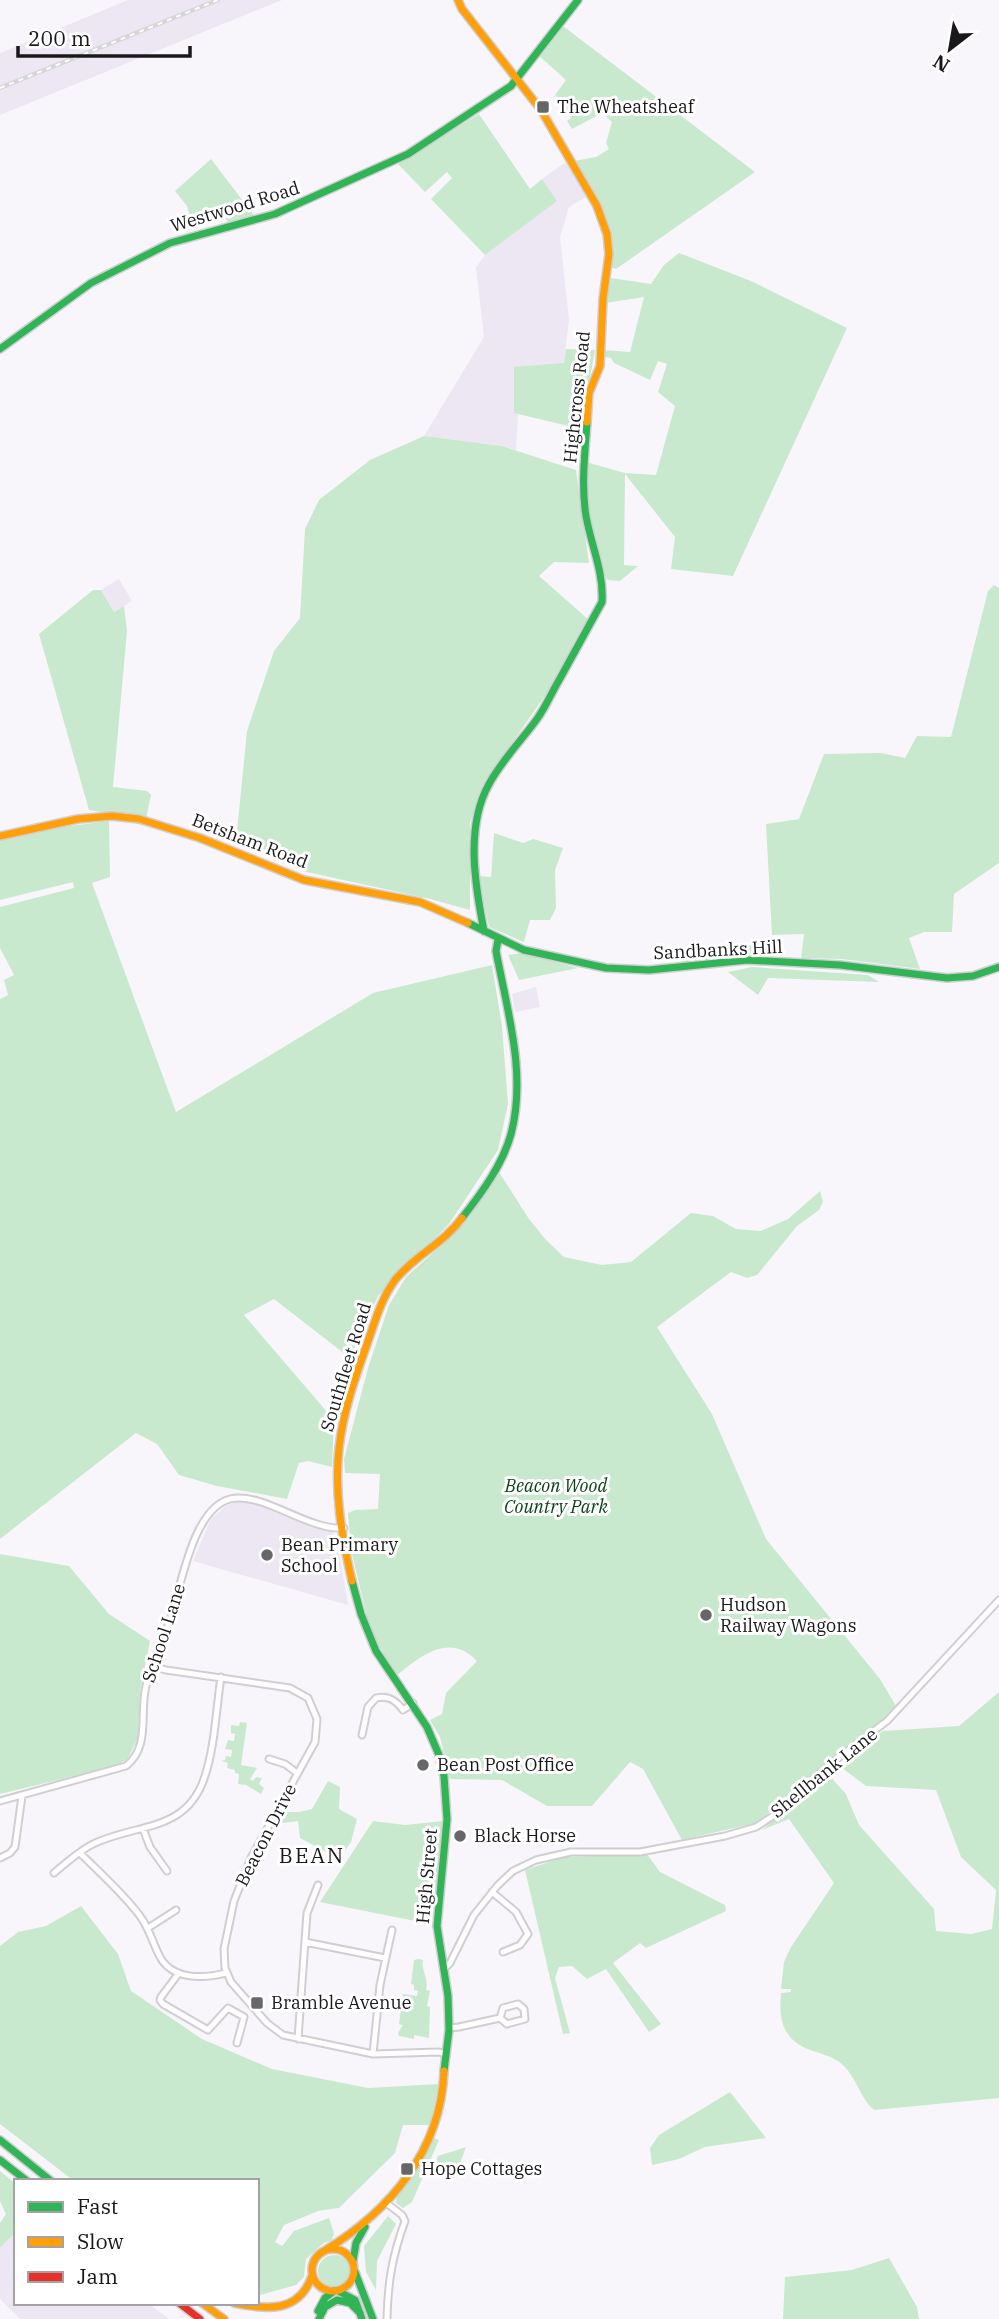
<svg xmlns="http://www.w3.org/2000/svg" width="999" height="2319" font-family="'IBM Plex Serif',serif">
<rect width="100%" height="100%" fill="#f8f6fb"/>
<path fill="#ece7f3" d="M128,0H282L0,115V53Z
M567,161L586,197L569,207L560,237L569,320L564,363L514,412L518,414L516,450L502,446L424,436L484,337L476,267L485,255L556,201L542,179Z
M119,579L132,601L114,612L101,590Z
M536,987L540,1007L515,1012L512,994Z
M237,1502L254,1504L313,1528L332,1531L337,1539L348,1605L193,1561L211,1519L226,1506Z
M16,2232V2303H148L169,2319H20L0,2299V2248Z"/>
<path fill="#c9e9ce" d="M563,26L755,172L616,269L610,267C613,220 597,200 574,161L596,157L609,149L606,143L612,122L602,113L572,129L567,121L571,118L562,99L559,101L555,95L566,80L538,55Z
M479,114L530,189L542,179L557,201L485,255L431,199L452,178L447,172L425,192L398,164Z
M211,159L256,218L228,222L225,218L217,220L215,214L209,211L190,217L187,206L175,191Z
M679,253L751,281L847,328L733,576L671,569L675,537L625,474L624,565L638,566L620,581L607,580C589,543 589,503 586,462L625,473L656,475L675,406L658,392L667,364L658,361L650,380L614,363L611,358L602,356L603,350L630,352L644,297L606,303L611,278L651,284L664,265Z
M566,349L595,350L581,429L514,413V367L564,363Z
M424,436L502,446L576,470L589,563L554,562L539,576L589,620L546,694L482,786L470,823V910L430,899L307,872L236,842L247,731L274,651L300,618L305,529L319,500L370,460Z
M994,585L999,588V863L954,894L952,932H924L909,938L920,969L842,959L801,958L804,934L772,935L766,824L799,819L824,754L881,753L905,758L917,736L951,737L988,591Z
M93,590H101L114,612L124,606L127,631L113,787L147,791L151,795L146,819L89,810L39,634Z
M109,821L110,877L92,883L176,1112L373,993L492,965L502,1026L508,1104L498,1150L449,1224L378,1296L350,1358L274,1299L244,1315L334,1420L332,1467L308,1461L299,1463L287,1499L217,1486L179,1475L157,1444L136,1433L0,1539V999L8,995L4,980L14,975L0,948V907L74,888L73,882L0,900V839L70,826Z
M494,833L523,843L533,839L563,848L555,870L556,908L550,920H530L524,942L489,927L478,876L491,877Z
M772,944V957L681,966L683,954L710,948Z
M522,953L578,968L519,980L508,955Z
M752,967L868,975L879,982L768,978L758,995L728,972Z
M499,1172L529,1219L546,1240L564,1257L602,1265L631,1262L691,1213L713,1216L736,1229L761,1231L788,1219L820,1191L823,1202L819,1210L797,1226L757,1275L747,1278L731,1272L657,1327L712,1414L766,1539L880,1679L896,1706L872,1731L756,1823L682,1840L643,1769L630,1762L592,1806H547L502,1780L450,1779L440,1737L430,1720L442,1714L446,1693L477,1661C449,1632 421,1656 396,1676L370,1629L351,1550L348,1513L355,1510L378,1509L380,1474L345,1473L344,1459L368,1368L389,1305L406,1277L454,1234Z
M0,1554L69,1566L109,1614L150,1641L140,1692L138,1738L128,1758L119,1765L0,1794Z
M999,1692V2098L874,2110C860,2098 857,2079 844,2066C833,2055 819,2054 805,2048C781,2036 779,2017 781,1993L791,1992V1989H781L784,1962L791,1947L834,1883L789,1819L762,1830L827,1773L846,1794L859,1825L934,1909L936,1931L971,1934L992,1929L996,1890L961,1857L936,1790L866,1786L838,1765L883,1731L959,1726Z
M240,1722L247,1723L241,1765L257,1768L250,1779L253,1781L256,1777L262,1778L259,1784L264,1788L261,1794L246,1785L238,1784L239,1774L235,1773V1770L227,1768L228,1763L221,1761L225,1760L226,1756L231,1757L232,1750L225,1749L228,1740L234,1741L235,1734L231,1733V1725L239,1726Z
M328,1781L340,1787L339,1809L357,1819L351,1842L339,1859L300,1838L298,1821L276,1824L282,1812H299L312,1809Z
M373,1821L405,1825L443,1821L432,1921L430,1924L320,1902Z
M647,1854L660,1872L725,1905L726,1911L646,1948L640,1943L613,1963L661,2024L649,2032L606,1969L587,1979L572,1966L559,1967L555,1978L570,2033L563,2034L525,1870L564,1857Z
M81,1906L118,1954L131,1991L202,2039L272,2069L368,2088L439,2084L430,2125H403L395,2153L339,2208L318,2211L284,2225L275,2242L282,2246L294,2231L329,2218L334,2233L332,2240L324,2243L306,2259L304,2277L296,2285L257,2296V2181H74L0,2124V1946L18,1932L46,1926Z
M419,1959L423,1960C421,1971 429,1978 426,1990L430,1991L427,2006L430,2007L429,2038L414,2035V2039L399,2036L398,2033L403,2025L399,2024L403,1994L417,1996L418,1991L414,1990V1985L411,1984L414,1960Z
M730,2092L766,2138L705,2147L679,2159L652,2165L650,2148L659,2135Z
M434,2138L439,2140L412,2202L403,2208L396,2203L397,2196Z
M466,2147L454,2179L431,2172L438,2156Z
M0,2171L16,2184V2232L0,2248V2223L6,2214L0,2201Z
M388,2216L396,2224L377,2261L376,2290L366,2272L364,2246Z
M318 2271a16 16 0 1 1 32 0a16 16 0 1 1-32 0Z
M889,2258L917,2307L919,2319H783L785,2277L852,2270Z"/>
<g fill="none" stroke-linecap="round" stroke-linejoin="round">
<g stroke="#d0ced2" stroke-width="9">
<path id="street" d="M152,1666L166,1670L290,1688L308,1698L317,1719L315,1742L251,1858L234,1901L224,1949L225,1968L231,1982L267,2023L283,2035L373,2054L439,2052L445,2054
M362,1735L368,1707L376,1698C388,1695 396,1700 403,1710L413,1703
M269,1759L285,1764L297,1773
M0,1801L126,1766C151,1746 139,1714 146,1686C151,1663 162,1642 170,1620C181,1588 192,1509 230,1499C262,1491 308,1531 344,1528
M143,1829L150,1847L167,1871
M80,1853C100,1873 123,1893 140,1916C149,1928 152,1941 159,1955C171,1980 202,1979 226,1973
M0,1858L10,1853L15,1847L22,1796
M54,1873C66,1863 79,1851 93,1844C136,1823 185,1833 204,1779C215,1747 216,1710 221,1677
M492,1892L516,1912L528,1934L520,1945L503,1952
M148,1928L176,1910
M305,1942L385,1958
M445,1968L450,1963L474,1915L498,1885L513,1871L536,1860L571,1852H640L725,1836L756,1827L776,1814L829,1765L887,1721L999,1600
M179,1973L161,1997L160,2000L163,2004L208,2030L228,2008L244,2017L237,2043
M518,2004L524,2009L525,2019L507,2024L500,2018L503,2008Z
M449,2028L459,2027L500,2018
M298,2039L307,1913L318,1885
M373,2054L380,1985L392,1930
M385,2202L402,2215L405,2221C392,2257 388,2281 387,2319"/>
</g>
<g stroke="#d0ced2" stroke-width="10">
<path id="fast" d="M0,349L91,283L170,243L275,214L408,154L511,86L578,0
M468,923L524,950L606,968L649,970L747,960L840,965L947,978L973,976L999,967
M484,931C475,885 465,827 489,784C502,760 521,741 537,719C545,708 551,694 558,682C573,655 587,629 602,602C604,572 591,545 586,516C581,485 585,453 587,422
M462,1218C481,1194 503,1164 511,1134C527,1074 507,1010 496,951L498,940
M352,1581L361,1614L376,1651L427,1727L439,1755L444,1776L447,1819L437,1926L448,1996L449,2030L444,2071
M0,2140L51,2181
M0,2160L27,2181
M353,2261L356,2243L365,2227
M355,2272L373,2319
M338,2291L355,2300L362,2319
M318,2311L325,2298L334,2291
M319,2319L325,2307L337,2300L350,2303L360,2313"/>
</g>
<g stroke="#d0ced2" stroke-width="10">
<path id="slow" d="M458,0L462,9L541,110L597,206L607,234L609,254L603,299L600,366L589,393L587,422
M0,836L78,819L112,816L139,819L200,838L304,880L420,902L468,923
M352,1581C342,1538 334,1492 339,1448C343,1412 355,1378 367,1344C375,1322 381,1299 395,1280C414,1256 444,1243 462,1218
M312 2270a21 21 0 1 1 42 0a21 21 0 1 1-42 0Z
M324,2251C390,2211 441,2151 444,2071
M202,2303L224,2319
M234,2303C267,2310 299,2313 312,2276"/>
</g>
<g stroke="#d0ced2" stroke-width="10">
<path id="jam" d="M179,2303L200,2319"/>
</g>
<use href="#street" stroke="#fefefe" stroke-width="5"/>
<use href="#fast" stroke="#30b455" stroke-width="7"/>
<use href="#slow" stroke="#ff9f0a" stroke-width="7"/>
<use href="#jam" stroke="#e5322d" stroke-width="7"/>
<g stroke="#d7d6d7" stroke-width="4.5">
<path id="rail" d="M0,88L218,0"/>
</g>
<use href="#rail" stroke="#fff" stroke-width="2" stroke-dasharray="5" stroke-linecap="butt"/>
</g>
<g fill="#676669" stroke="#fff" stroke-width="2.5">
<rect x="536" y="100" width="14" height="14" rx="3.5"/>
<circle cx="267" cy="1555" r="7"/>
<circle cx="706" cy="1615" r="7"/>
<circle cx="423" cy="1765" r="7"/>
<circle cx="460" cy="1836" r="7"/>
<rect x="250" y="1996" width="14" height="14" rx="3.5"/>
<rect x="400" y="2162" width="14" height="14" rx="3.5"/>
</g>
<g text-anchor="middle" stroke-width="6" stroke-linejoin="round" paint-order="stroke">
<g font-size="18" fill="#19181b" stroke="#fff" text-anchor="start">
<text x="557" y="113">The Wheatsheaf</text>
<text x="281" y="1551">Bean Primary<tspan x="281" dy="21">School</tspan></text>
<text x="720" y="1611">Hudson<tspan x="720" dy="21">Railway Wagons</tspan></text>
<text x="437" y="1771">Bean Post Office</text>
<text x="474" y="1842">Black Horse</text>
<text x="271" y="2009">Bramble Avenue</text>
<text x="421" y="2175">Hope Cottages</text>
</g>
<g font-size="18" fill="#19181b" stroke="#fff">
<text transform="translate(235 207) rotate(-17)" y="6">Westwood Road</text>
<text transform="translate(577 397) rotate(-84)" y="6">Highcross Road</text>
<text transform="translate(250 841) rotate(21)" y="6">Betsham Road</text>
<text transform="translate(718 950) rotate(-3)" y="6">Sandbanks Hill</text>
<text transform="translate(346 1367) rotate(-73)" y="6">Southfleet Road</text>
<text transform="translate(164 1633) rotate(-72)" y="6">School Lane</text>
<text transform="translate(824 1773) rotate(-39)" y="6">Shellbank Lane</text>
<text transform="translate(266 1835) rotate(-63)" y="6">Beacon Drive</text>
<text transform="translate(427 1876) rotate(-85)" y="6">High Street</text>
</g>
<g font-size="18" font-style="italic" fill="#0b4218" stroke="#fff">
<text x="556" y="1492">Beacon Wood<tspan x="556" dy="21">Country Park</tspan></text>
</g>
<g font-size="21" letter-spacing="2" fill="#19181b" stroke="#fff">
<text x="312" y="1863">BEAN</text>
</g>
</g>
<rect x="14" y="2179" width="245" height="126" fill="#ffffff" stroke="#a3a3a4" stroke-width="2"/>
<rect x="28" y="2202" width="35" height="10" fill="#30b455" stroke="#a3a3a4" stroke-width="2"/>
<text x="77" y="2214" font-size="21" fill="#19181b">Fast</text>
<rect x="28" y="2237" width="35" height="10" fill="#ff9f0a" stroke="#a3a3a4" stroke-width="2"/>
<text x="77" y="2249" font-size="21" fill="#19181b">Slow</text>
<rect x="28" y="2272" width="35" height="10" fill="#e5322d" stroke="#a3a3a4" stroke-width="2"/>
<text x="77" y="2284" font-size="21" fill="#19181b">Jam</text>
<g transform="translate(950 49) rotate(211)" stroke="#ffffff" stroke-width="5" paint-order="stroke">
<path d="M0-5L12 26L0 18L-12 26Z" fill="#19181b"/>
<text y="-10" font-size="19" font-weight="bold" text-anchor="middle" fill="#19181b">N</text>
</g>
<path d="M18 46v10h172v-10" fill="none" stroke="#19181b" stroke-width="3.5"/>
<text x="28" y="46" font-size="21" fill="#19181b" stroke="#ffffff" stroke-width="5" paint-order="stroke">200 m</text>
</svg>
